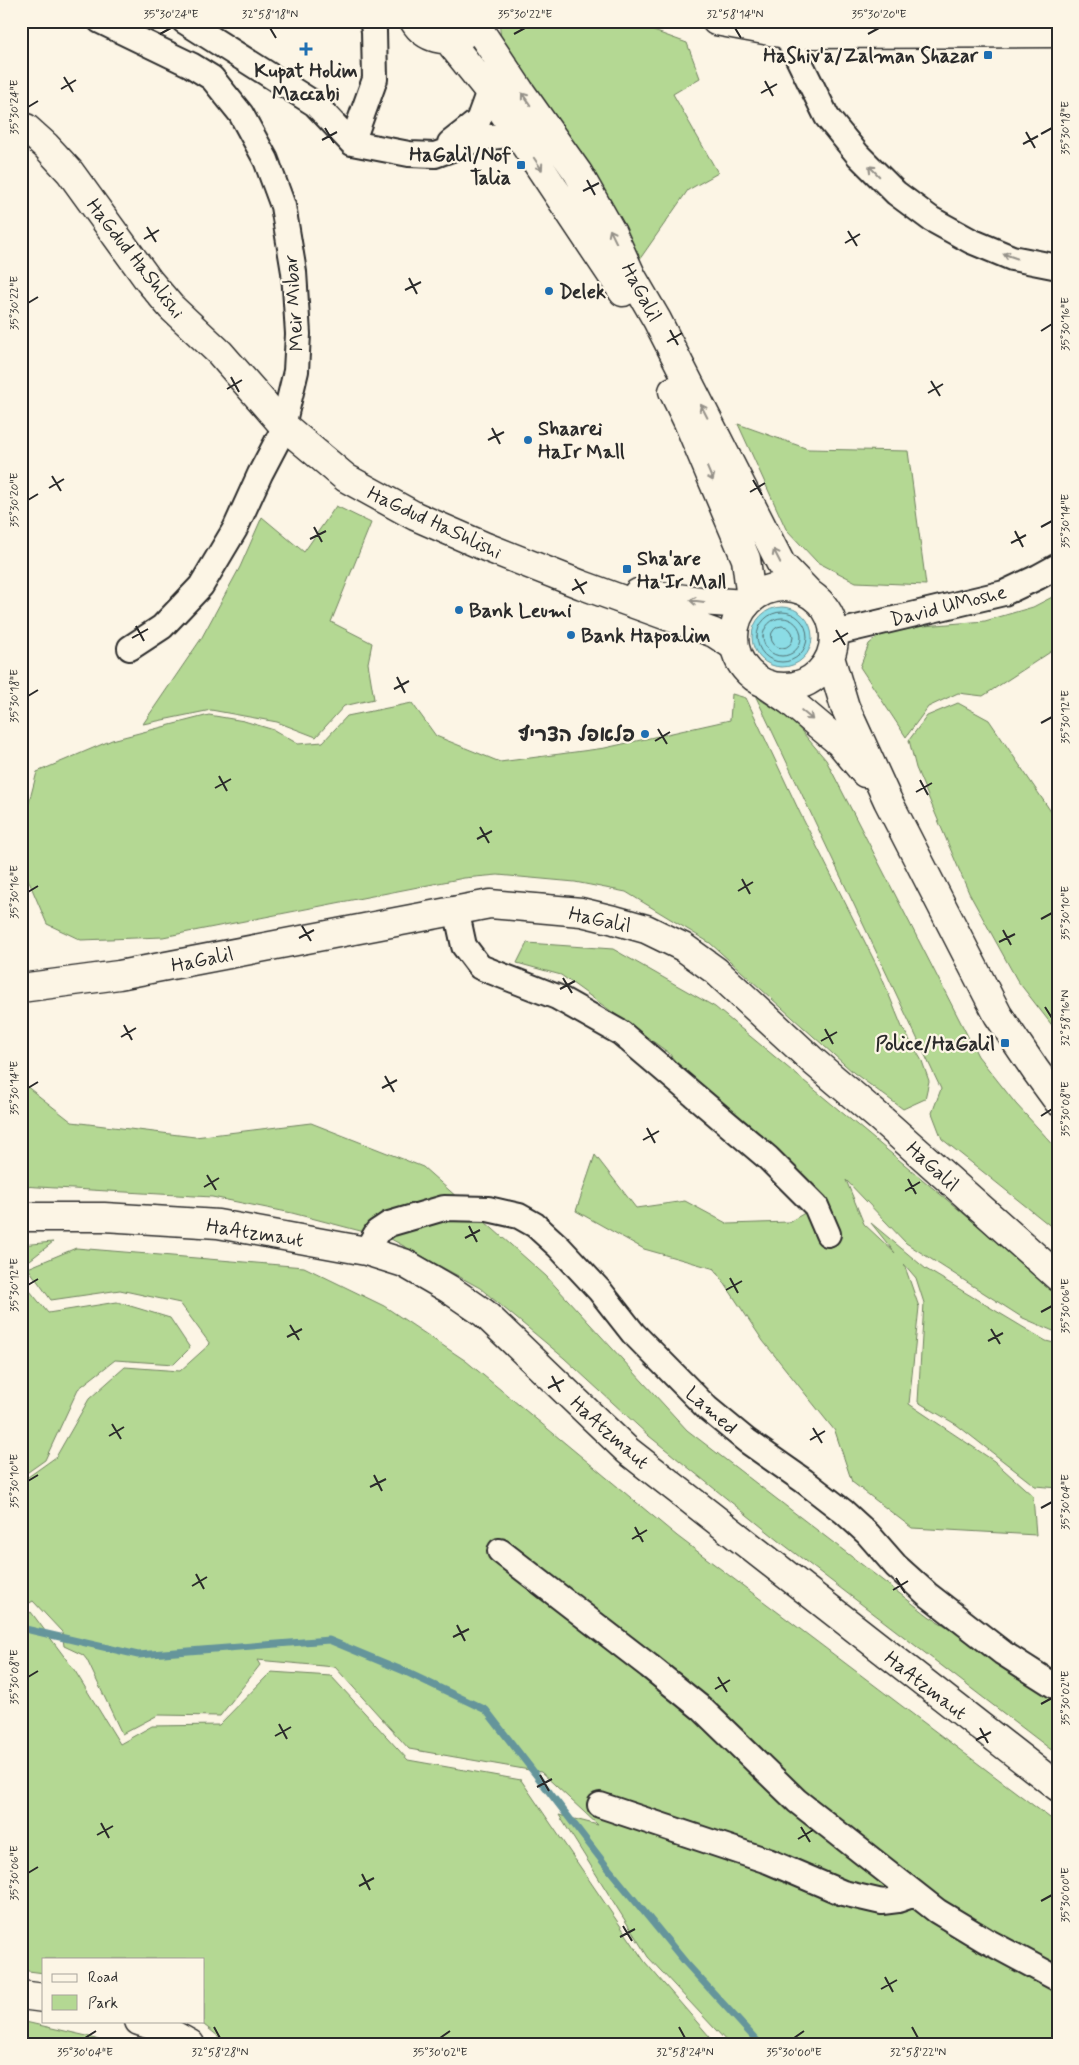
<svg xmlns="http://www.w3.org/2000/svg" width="1079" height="2065" font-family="Mynerve,'Playpen Sans Hebrew',sans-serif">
<rect width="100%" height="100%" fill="#fcf5e5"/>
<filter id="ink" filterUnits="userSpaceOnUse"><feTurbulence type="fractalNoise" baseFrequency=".02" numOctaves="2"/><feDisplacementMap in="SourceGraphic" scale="10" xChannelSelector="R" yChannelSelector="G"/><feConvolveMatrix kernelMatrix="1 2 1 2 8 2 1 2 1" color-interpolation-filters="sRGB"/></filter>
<g filter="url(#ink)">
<path fill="#b4d893" stroke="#70825f" d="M499,21H626L687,43L700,78L673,94L718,173L688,190L637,263L501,39Z
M738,424L808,449L908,451L926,585L856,582L817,562L786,529Z
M336,506L371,523L331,622L372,643L368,663L374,699L344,706L316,737L277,722L211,710L143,724L201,639L240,567L262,517L304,552Z
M1058,594V647L983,696L958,693L928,707L906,737L860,667L869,644L887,629L985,621L1033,607Z
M732,694L746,698L800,813L878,968L902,1027L922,1061L929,1081L925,1099L903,1109L854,1073L710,943L626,892L575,882L498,875L464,878L163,937L81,940L47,924L21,863V833L37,772L112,740L209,715L244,721L274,730L298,744L323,742L347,716L412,703L436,736L500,762L605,748L730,720Z
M756,697L792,720L826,760L978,1056L1016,1104L1058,1150V1232L942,1139L932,1113L941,1089Z
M958,703L989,720L1058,822V1033L1017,980L969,893L916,768L909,740L927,716Z
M527,943L613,949L715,1007L1058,1292V1333L1023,1318L906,1243L846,1180L864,1224L895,1253L871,1223L926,1269L1046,1341L1058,1344V1488L1035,1486L957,1425L918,1402L924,1303L916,1278L904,1264L919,1307L909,1404L994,1461L1033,1496L1036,1535L912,1528L852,1482L835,1431L763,1341L715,1269L644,1249L576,1211L595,1155L636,1208L685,1201L728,1224L789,1222L810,1210L700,1095L669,1053L561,975L517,963Z
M21,1082L72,1122L195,1137L311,1123L423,1167L546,1276L687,1430L930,1617L1058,1690V1755L783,1544L649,1436L564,1358L480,1288L391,1239L292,1213L212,1197L21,1186Z
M53,1242L21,1267V1245Z
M76,1248L304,1267L384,1306L466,1361L677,1536L1058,1824V2044H729L648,1957L559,1815L598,1825L541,1772L409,1749L335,1667L257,1660L260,1665L220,1716L158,1715L122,1734L87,1660L83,1655L64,1646L62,1632L33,1601L21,1608V1482L56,1457L89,1399L125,1367L180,1371L210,1344L180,1303L120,1290L51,1300L28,1268Z
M21,1280L48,1313L117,1302L170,1318L190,1348L174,1364L115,1360L78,1389L45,1460L21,1477Z
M31,1612L75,1671L120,1744L152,1726L219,1725L271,1672L331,1676L408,1760L521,1780L645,1962L716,2044H228L199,2021H204V1959H44V1973L21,1970V1618Z
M21,2021L87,2036L109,2044H29L21,2036Z"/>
<path fill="#8bdce5" stroke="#65959b" d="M752 637a30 30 0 1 1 60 0a30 30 0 1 1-60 0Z"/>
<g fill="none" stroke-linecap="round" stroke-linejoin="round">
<path stroke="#517275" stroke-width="1" d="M757 637a25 25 0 1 1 50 0a25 25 0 1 1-50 0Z
M763 637a19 19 0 1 1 38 0a19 19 0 1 1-38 0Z
M771 637a11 11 0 1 1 22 0a11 11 0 1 1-22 0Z"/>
<path stroke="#65959b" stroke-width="7" d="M21,1628L138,1655L329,1640L404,1671L486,1710L604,1863L686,1963L760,2044"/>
<g stroke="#2b2b2b" stroke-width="28">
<path id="minor" d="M100,21L191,65L212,78L241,114L266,160L283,206L294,272L298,334L296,371L281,434L260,474L235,529L201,586L162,627L130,648
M184,21L315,104L352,143L409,154L435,155L482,138L518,134
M786,34L827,117L858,155L896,193L931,219L971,241L1012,258L1058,267
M352,143L375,79L374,31L372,21
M450,143L478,121L489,91
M835,633L1004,593L1038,577L1058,566
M456,909L464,946L480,967L557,997L621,1033L768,1158L816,1206L828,1234
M366,1251L377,1232L389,1224L444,1208L488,1209L519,1216L535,1225L559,1247L600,1291L633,1333L707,1408L747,1441L804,1481L844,1512L868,1534L896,1566L927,1594L1003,1653L1058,1688
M500,1551L649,1666L701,1708L797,1801L937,1911L985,1940L1058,1979
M600,1805L768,1861L843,1893L882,1902L898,1900L915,1894"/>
</g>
<g stroke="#2b2b2b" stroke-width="31">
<path id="tertiary" d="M716,21L786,34L1058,33
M21,127L26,128L46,146L70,172L149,281L171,307L220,353L283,425L346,478L415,516L486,547L582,585L714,633L734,646
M638,593L700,601L746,604
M21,1217H104L218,1224L366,1251L404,1263L449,1289L484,1313L628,1451L1058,1787"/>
</g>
<g stroke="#2b2b2b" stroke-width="31">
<path id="secondary" d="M414,21C425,39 446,44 464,34
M476,25L520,91L578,173L612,233L632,277L657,320L781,564L809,593
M448,40L489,91L623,292
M673,391L688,422L746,559L751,599
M734 637a50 50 0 1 1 100 0a50 50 0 1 1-100 0Z
M830,657L845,707L888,801L998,1015L1036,1071L1058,1101
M768,686L790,701L840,743L865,773
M21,988L119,975L490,904L581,912L614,920L646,929L683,947L716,971L813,1061L880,1118L1058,1277
M21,1995L44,1998
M139,2021L163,2029L190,2044"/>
</g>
<use href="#minor" stroke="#fcf5e5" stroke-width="24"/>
<use href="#tertiary" stroke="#fcf5e5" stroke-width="28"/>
<use href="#secondary" stroke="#fcf5e5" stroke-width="28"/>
</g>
<defs><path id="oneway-shaft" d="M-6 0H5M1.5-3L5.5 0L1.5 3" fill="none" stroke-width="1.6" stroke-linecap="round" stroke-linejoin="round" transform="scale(1.25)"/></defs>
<g stroke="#949088">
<use href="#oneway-shaft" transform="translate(526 99) rotate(-125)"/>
<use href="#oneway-shaft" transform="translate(538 164) rotate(56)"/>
<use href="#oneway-shaft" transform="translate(874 171) rotate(-135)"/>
<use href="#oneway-shaft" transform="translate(613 236) rotate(-116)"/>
<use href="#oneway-shaft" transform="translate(1010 256) rotate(-161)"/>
<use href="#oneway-shaft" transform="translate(704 411) rotate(-117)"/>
<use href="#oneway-shaft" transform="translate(710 474) rotate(67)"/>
<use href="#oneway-shaft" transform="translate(777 556) rotate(-117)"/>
<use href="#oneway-shaft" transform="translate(697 601) rotate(-173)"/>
<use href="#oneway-shaft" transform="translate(807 715) rotate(40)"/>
</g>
</g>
<path fill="none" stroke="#2b2b2b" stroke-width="2" d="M270,28L276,38M735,28L741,38M160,34L171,28M514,34L525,28M868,34L879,28M64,77L73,92M765,81L773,96M61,89L76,80M761,93L777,84M28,107L38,101M325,128L334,143M1026,132L1035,148M1041,134L1052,128M322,140L337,132M1023,144L1038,136M587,180L595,195M583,191L599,183M147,227L156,242M848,231L857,246M144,239L159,230M845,243L860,234M409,278L417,294M405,290L421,282M28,303L38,297M670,330L678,345M1041,331L1052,324M667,342L682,333M231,377L239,392M931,381L940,396M227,389L242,380M928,393L943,384M492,428L500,444M488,440L504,432M52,476L61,491M753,480L762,495M49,488L64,479M750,492L765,483M28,500L38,494M314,527L322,542M1041,527L1052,521M1015,531L1023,547M310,539L326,531M1011,543L1026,535M575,579L584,594M572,590L587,582M136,626L144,641M836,630L845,645M132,638L148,629M833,642L848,633M397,677L405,693M394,689L409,681M28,696L38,690M1041,723L1052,717M658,729L667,744M655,741L670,732M219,776L227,791M920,780L928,795M215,788L231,779M916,792L932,783M480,827L489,843M477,839L492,831M742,879L750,894M738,891L753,882M28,892L38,886M1041,919L1052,913M302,926L311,941M1003,930L1011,945M299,938L314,930M999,942L1015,934M563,978L572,993M560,989L575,981M1045,1007L1052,1018M124,1025L132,1040M825,1029L833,1044M121,1037L136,1028M821,1041L837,1032M385,1076L394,1092M28,1088L38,1082M382,1088L397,1080M1041,1116L1052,1109M647,1128L655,1143M643,1140L659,1131M207,1175L216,1190M908,1179L916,1194M204,1187L219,1178M905,1191L920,1182M469,1226L477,1242M465,1238L480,1230M730,1278L738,1293M28,1285L38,1279M726,1290L742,1281M1041,1312L1052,1306M290,1325L299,1340M991,1329L1000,1344M287,1337L302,1329M988,1341L1003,1333M552,1376L560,1392M548,1388L564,1380M112,1424L121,1439M813,1428L822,1443M109,1436L124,1427M810,1440L825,1431M374,1475L382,1491M28,1481L38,1475M370,1487L386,1479M1041,1508L1052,1502M635,1527L643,1542M632,1539L647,1530M196,1574L204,1589M896,1578L905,1593M192,1586L207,1577M893,1590L908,1581M457,1625L465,1641M453,1637L469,1629M28,1677L38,1671M718,1677L727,1692M715,1689L730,1680M1041,1704L1052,1698M279,1724L287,1739M980,1728L988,1743M275,1736L291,1727M976,1740L991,1732M540,1775L549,1791M537,1787L552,1779M101,1823L109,1838M801,1827L810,1842M97,1835L113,1826M798,1839L813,1830M28,1873L38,1867M362,1874L370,1890M359,1886L374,1878M1041,1901L1052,1895M623,1926L632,1941M620,1937L635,1929M885,1977L893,1992M881,1989L897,1980M214,2027L220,2038M679,2027L685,2038M912,2027L918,2038M85,2038L96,2031M440,2038L450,2031M794,2038L804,2031"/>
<g fill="#1f6fb2" stroke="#fcf5e5" stroke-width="2">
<path d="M303.5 41.5h5v5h5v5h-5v5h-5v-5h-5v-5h5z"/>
<rect x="983" y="50" width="10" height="10" rx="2.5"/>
<rect x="516" y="160" width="10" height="10" rx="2.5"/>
<circle cx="549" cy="291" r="5"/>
<circle cx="528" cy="440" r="5"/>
<rect x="622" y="564" width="10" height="10" rx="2.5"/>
<circle cx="459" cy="610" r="5"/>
<circle cx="571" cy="635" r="5"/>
<circle cx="645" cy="734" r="5"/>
<rect x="1000" y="1038" width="10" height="10" rx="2.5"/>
</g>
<g text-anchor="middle" stroke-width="4.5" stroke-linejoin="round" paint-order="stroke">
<g font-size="20" font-weight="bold" fill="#2b2b2b" stroke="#fcf5e5" text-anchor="start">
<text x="978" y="62" text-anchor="end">HaShiv'a/Zalman Shazar</text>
<text x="306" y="77" text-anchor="middle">Kupat Holim<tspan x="306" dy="23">Maccabi</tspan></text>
<text x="511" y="161" text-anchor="end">HaGalil/Nof<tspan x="511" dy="23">Talia</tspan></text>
<text x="559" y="298">Delek</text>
<text x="538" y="435">Shaarei<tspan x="538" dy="23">HaIr Mall</tspan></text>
<text x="637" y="565">Sha'are<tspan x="637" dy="23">Ha'Ir Mall</tspan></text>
<text x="469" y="617">Bank Leumi</text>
<text x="581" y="642">Bank Hapoalim</text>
<text x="635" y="741" text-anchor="end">פלאפל הצריף</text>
<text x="995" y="1050" text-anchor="end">Police/HaGalil</text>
</g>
<g font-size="20" fill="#2b2b2b" stroke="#fcf5e5">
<text transform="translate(136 258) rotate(52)" y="7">HaGdud HaShlishi</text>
<text transform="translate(642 292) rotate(62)" y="7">HaGalil</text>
<text transform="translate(293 303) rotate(-94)" y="7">Meir Mibar</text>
<text transform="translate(435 522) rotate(25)" y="7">HaGdud HaShlishi</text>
<text transform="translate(948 605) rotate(-14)" y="7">David UMoshe</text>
<text transform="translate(600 919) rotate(12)" y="7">HaGalil</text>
<text transform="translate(202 959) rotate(-11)" y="7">HaGalil</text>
<text transform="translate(933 1166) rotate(42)" y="7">HaGalil</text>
<text transform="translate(255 1232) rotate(9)" y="7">HaAtzmaut</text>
<text transform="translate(712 1410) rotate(41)" y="7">Lamed</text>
<text transform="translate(610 1432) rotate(42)" y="7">HaAtzmaut</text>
<text transform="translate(926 1685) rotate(38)" y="7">HaAtzmaut</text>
</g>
</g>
<rect width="1079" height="2065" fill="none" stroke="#fcf5e5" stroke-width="55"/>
<rect x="42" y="1958" width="162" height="65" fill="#fcf5e5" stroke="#a8a49b"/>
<rect x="52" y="1974" width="25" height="8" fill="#fcf5e5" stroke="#a8a49b"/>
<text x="88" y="1982" font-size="15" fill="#2b2b2b">Road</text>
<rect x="52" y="1995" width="25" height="15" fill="#b4d893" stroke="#a8a49b"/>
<text x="88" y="2008" font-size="15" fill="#2b2b2b">Park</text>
<rect x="28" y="28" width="1024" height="2010" fill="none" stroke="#2b2b2b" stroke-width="2"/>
<g font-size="12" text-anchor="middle" fill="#2b2b2b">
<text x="171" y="18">35°30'24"E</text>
<text x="270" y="18">32°58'18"N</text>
<text x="525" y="18">35°30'22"E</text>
<text x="735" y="18">32°58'14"N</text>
<text x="879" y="18">35°30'20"E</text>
<text transform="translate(14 107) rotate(-90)" y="4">35°30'24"E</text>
<text transform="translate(1065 128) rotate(-90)" y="4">35°30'18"E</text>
<text transform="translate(14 303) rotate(-90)" y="4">35°30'22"E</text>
<text transform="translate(1065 324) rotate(-90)" y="4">35°30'16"E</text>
<text transform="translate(14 500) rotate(-90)" y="4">35°30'20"E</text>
<text transform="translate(1065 521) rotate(-90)" y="4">35°30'14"E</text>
<text transform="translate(14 696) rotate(-90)" y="4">35°30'18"E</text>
<text transform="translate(1065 717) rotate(-90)" y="4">35°30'12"E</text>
<text transform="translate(14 892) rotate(-90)" y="4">35°30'16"E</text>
<text transform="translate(1065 913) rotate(-90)" y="4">35°30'10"E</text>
<text transform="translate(1065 1018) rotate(-90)" y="4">32°58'16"N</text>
<text transform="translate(14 1088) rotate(-90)" y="4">35°30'14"E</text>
<text transform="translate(1065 1109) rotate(-90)" y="4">35°30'08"E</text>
<text transform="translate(14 1285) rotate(-90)" y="4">35°30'12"E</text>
<text transform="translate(1065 1306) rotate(-90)" y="4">35°30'06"E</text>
<text transform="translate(14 1481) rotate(-90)" y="4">35°30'10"E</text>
<text transform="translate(1065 1502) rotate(-90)" y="4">35°30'04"E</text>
<text transform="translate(14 1677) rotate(-90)" y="4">35°30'08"E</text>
<text transform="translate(1065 1698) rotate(-90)" y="4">35°30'02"E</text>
<text transform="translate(14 1873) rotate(-90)" y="4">35°30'06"E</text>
<text transform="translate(1065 1895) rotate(-90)" y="4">35°30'00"E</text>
<text x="85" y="2056">35°30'04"E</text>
<text x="220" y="2056">32°58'28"N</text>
<text x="440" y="2056">35°30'02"E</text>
<text x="685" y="2056">32°58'24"N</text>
<text x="794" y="2056">35°30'00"E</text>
<text x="918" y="2056">32°58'22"N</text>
</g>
</svg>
